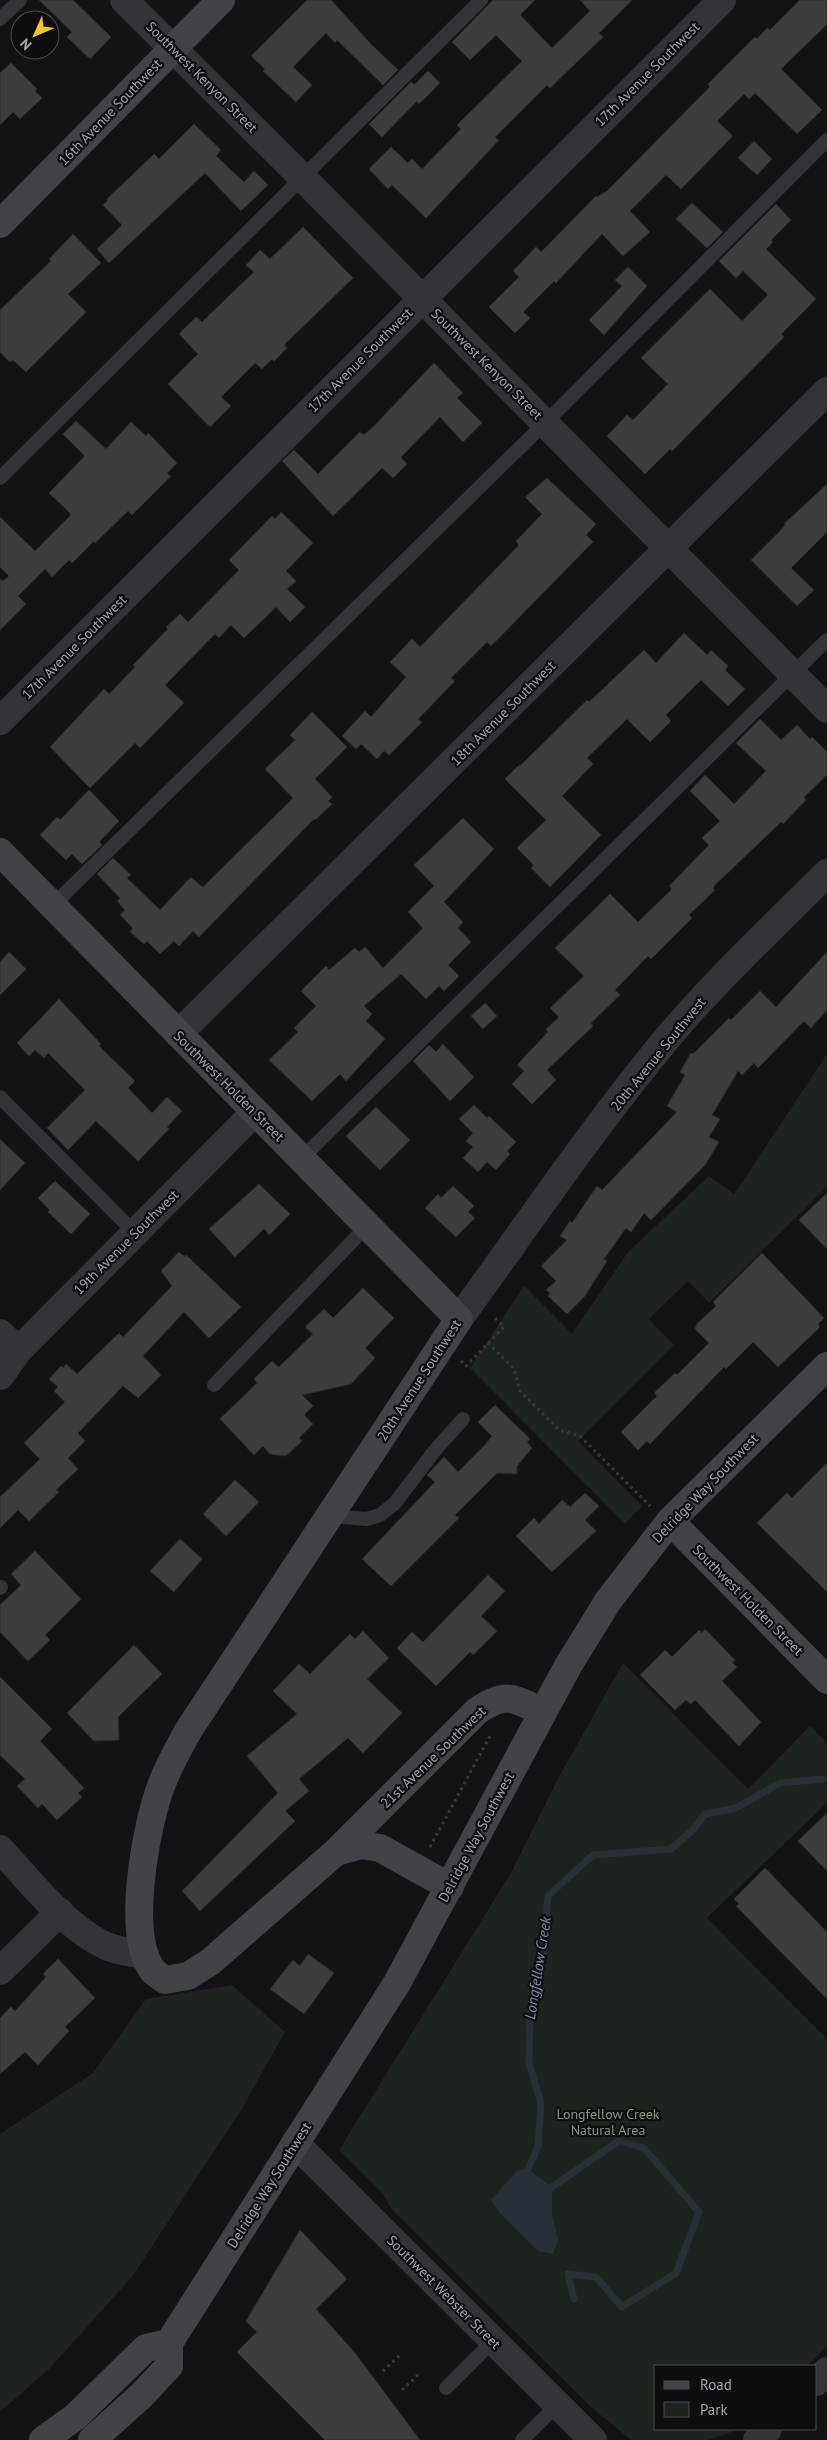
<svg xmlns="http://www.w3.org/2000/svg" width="827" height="2440" font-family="'PT Sans',sans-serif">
<rect width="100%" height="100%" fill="#131214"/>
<path fill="#1d241e" d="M827,1054V1187L709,1303L688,1281L649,1319L674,1345L578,1441L642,1506L625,1524L470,1368L524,1286L572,1334L628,1252L709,1176L734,1194Z
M623,1663L748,1789L810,1726L827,1743V1803L707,1918L827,2039V2346L807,2366H656V2429H741L707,2440H631L592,2408L392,2210L382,2193L339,2150L511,1873L561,1773Z
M232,1985L285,2032L243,2107L132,2277L49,2369L0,2412V2134L93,2073L146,1999Z"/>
<path fill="#292f37" d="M528,2169L552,2187V2215L558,2240L553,2254L538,2251L500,2213L491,2200L517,2171Z"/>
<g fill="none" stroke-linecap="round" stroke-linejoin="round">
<path stroke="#292f37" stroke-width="7" d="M528,2169L538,2147L541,2103L529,2063L530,2009L541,1973L548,1896L593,1855L671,1849L694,1829L705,1814L736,1808L780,1783L823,1779
M552,2187L619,2141L644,2148L699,2212L676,2273L622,2307L596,2277L568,2274L574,2299"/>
</g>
<path fill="#3d3c41" stroke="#2d2c30" d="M39,0H73L111,37L90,59L67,37L72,32Z
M307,0H331L371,44L398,70L383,85L337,40L335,43L326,33L293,67L312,85L296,102L263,71L265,69L251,56Z
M493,0H535L520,15L552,48L590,11L580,0H632L599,33L603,37L550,88L547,85L495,137L499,140L426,218L392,185L388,189L369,169L391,147L408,163L412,159L422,169L461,129L457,125L522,61L496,35L470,60L452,42Z
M800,0H827V24L781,69L822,110L797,134L755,93L749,99L744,94L717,121L733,136L681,189L666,175L630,211L650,232L623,256L602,234L556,283L554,281L523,312L530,318L515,333L489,307L519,277L513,271L536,247L541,252L596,196L597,197L607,191L710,87L708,84L755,37L757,39L767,28L770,30Z
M11,63L37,89L35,91L42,98L20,119L13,112L0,125V73Z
M428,71L440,83L419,104L417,101L382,137L369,124L411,82L414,85Z
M194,124L221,150L216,156L244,182L254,171L268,185L241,211L205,173L109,263L97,249L122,225L103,205L108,200L107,199L154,154L159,159Z
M754,141L772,159L757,175L738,158Z
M692,203L723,232L707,248L676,219Z
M776,204L791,220L771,240L773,242L766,249L816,299L781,334L784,337L672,451L670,449L645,474L607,436L627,415L633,420L668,384L641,358L710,289L742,321L768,295L743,271L736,278L719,261Z
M303,227L353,278L284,345L287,348L274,361L272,359L262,369L255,363L221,397L231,406L210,427L168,384L198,354L179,334L196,317L202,322L254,272L246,265L260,250L270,259Z
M73,234L101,263L68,294L86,312L26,372L13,360L10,362L0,352V310L51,261L49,259Z
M628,267L647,286L604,335L589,320L622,286L615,280Z
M434,363L463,393L457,398L482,423L463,442L440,417L401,457L407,464L393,478L382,468L333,516L282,461L294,450L318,474L360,432L364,435L373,427Z
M76,421L106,449L131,422L146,436L148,433L177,463L167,473L171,476L132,515L128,511L95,543L94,541L72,563L69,560L52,577L45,569L18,596L26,604L0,630V579L3,581L9,576L0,567V517L35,551L70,516V513L49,493L85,456L63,434Z
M547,478L596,524L586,535L593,542L491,646L487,642L451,678L455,681L418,719L422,722L389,755L384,751L377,759L361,744L356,749L342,736L365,711L371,717L406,677L390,662L412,639L420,647L519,545L516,541L542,514L525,497Z
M827,484V532L791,568L814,590L797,606L751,560L781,530L785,525L784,524Z
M281,512L313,543L286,571L296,581L287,589L305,607L290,622L276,607L244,638L231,625L219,638L215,634L165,685L184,703L140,748L135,743L90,788L50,747L104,689L109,694L135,667L133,665L168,629L166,627L180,614L188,622L239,570L229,560L272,516L275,519Z
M684,633L707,655L711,650L728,666L725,670L745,689L728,706L701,680L666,715L671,721L650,742L627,719L587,758L593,764L562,796L601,835L550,887L531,868L534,865L517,848L546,820L505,779L519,765L520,766L587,700L589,702L644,650L656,663Z
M312,712L347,747L315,779L332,797L328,801L332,804L315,820L314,819L199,937L193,931L179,946L174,941L160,954L147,941L144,944L130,932L133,928L120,915L125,910L117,901L120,898L97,874L113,858L131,875L127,878L160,910L191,877L202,887L204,886L293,798L265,769L295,740L290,735Z
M760,719L781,740L797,725L810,739L812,737L827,752V775L804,797L806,800L783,824L781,822L715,885L713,888L715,890L689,915L692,918L651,959L648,956L615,990L620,995L591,1023L593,1026L547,1070L556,1080L532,1104L512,1084L524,1071L517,1065L548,1032L546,1029L559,1017L550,1008L584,976L555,948L610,894L638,922L672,889L669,886L709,845L702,838L720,821L690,791L705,775L734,804L766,771L736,743Z
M89,790L119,821L99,842L102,845L82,864L72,854L66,860L40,835L57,817L60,820Z
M463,818L494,849L444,902L463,922L458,928L471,942L448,965L459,976L444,991L439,986L426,999L401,974L364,1006L372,1014L366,1021L385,1039L346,1081L340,1074L312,1101L269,1060L298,1032L294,1028L316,1006L301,991L326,966L329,970L355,948L359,952L365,947L383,968L423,928L408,912L434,886L414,865Z
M9,952L26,969L0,995V962Z
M827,952V1010L811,1028L804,1021L758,1068L754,1063L742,1075L738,1071L712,1115L720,1119L709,1137L719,1142L705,1165L651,1220L644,1213L631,1232L626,1228L604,1259L607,1261L585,1296L567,1314L548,1296L550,1293L546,1290L556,1281L541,1266L567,1240L560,1236L570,1221L572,1223L597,1186L602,1190L677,1112L667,1106L685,1075L680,1072L691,1053L693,1054L729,1018L731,1020L760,991L776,1007Z
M59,999L101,1044L99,1046L135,1081L128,1088L152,1113L167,1097L182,1111L167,1127L169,1129L138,1161L96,1121L68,1150L47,1128L85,1090L48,1053L44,1058L35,1050L29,1056L17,1043Z
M485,1003L497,1016L483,1029L471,1016Z
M443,1044L474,1077L450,1101L413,1061L429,1045L436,1052Z
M474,1105L487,1118L489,1116L516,1142L507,1151L510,1154L496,1170L487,1162L478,1172L463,1158L473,1147L466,1141L473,1133L459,1119Z
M376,1107L410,1140L380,1170L346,1136Z
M0,1139L25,1163L0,1190Z
M55,1181L90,1214L71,1234L48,1212L50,1210L38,1198Z
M259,1184L290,1214L269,1235L264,1229L235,1257L209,1229Z
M453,1186L474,1206L468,1212L475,1218L456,1237L425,1208L438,1194L441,1198Z
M827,1193V1249L799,1220Z
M179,1252L185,1257L186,1255L241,1307L209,1338L184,1312L143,1356L161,1375L138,1398L123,1386L78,1433L85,1441L68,1458L78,1469L56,1490L59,1492L29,1521L18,1510L0,1528V1497L40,1459L24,1443L65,1402L54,1391L58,1387L49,1379L61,1366L63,1368L66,1364L77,1374L119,1333L123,1337L172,1286L161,1271Z
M762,1253L824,1318L818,1324L820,1327L778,1367L753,1342L726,1369L724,1367L650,1444L647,1441L638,1450L621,1432L657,1396L654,1393L675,1373L677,1375L709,1343L695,1329L697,1324L716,1306L713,1302Z
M363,1288L394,1318L365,1348L375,1358L351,1384L302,1395L313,1406L304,1415L313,1424L299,1438L302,1441L286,1456L270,1454L263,1446L254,1455L220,1419L257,1383L254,1379L272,1361L279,1367L313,1334L305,1327L324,1309L333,1318Z
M495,1405L530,1439L527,1442L532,1448L517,1466V1474L497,1473L455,1515L459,1518L391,1586L362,1559L435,1482L427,1475L444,1457L458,1472L485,1445L492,1436L478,1422Z
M827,1463V1592L757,1523L787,1493L792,1498Z
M235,1480L259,1502L226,1536L203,1514Z
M585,1493L599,1506L585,1520L596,1531L552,1572L516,1536L534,1518L539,1524L562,1500L570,1507Z
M180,1539L202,1559L174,1592L150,1571Z
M35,1551L81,1599L45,1635L50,1640L28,1661L0,1632V1605L21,1585L11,1574Z
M488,1575L505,1591L481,1616L497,1631L473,1655L470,1652L436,1686L397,1648L412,1632L423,1642Z
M705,1629L735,1660L732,1663L737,1667L722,1681L761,1722L739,1746L695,1700L691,1704L686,1700L675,1710L640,1675L665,1650L672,1657L699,1630L702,1633Z
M363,1631L389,1658L367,1679L402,1713L363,1753L348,1738L299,1779L309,1791L285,1811L295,1821L200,1911L182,1891L278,1793L247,1756L297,1714L273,1691L299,1664L310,1674L350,1634L355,1639Z
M134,1645L162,1674L118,1717L119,1740L94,1741L67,1713Z
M0,1677L52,1729L40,1741L84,1788L78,1793L82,1797L57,1820L42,1804L38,1808L17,1786L25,1779L0,1755Z
M827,1813V1871L798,1841Z
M765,1868L827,1932V1999L736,1906L739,1904L734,1899Z
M308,1954L334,1973L304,2014L270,1989L293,1960L300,1966Z
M58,1959L95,1998L65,2027L69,2031L38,2065L25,2052L0,2074V2018L11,2007L15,2011L46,1977L43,1974Z
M300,2230L347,2279L316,2309L355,2353L420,2440H325L237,2352L257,2332L246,2321Z"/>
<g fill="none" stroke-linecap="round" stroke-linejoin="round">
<path stroke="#3a3b40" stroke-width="3" stroke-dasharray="2.5 4" stroke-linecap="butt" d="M488,1343L514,1369L520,1391L559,1430L580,1436L650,1506
M461,1361L466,1366L504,1327L493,1316
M430,1847L491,1734
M383,2371L400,2355
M402,2390L419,2374"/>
<path stroke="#333439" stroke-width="14" d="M0,19L20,0
M0,478L481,0
M52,906L545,423L827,140
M0,1097L135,1233
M301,1159L827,640
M214,1385L368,1225
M329,1516L367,1519L380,1515L395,1503L436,1449L463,1419
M0,1588L1,1587
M446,2388L493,2341
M522,2440L557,2405"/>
<path stroke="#333439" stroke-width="28" d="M124,0L303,178L827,709
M0,721L722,0
M178,1034L827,391
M459,1319C528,1224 594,1126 669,1036C718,978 774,926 827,873
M0,1333L18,1351
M0,1376L18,1351L255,1112
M0,1849C30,1881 61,1922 100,1943C114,1951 129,1952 144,1955
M0,1971L60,1912
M295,2143L593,2440
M816,2382L827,2371
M757,2440L768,2429"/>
<path stroke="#424249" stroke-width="28" d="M0,224L221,0
M0,852L459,1319L188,1731C176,1753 163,1776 156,1801C145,1840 126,1936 153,1971C156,1974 161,1977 165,1980L188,1976L210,1962L336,1852L361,1845L380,1848L450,1887
M670,1521L827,1680
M337,1851L477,1711C507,1691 512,1698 543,1712
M43,2440L75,2417L146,2348L169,2343
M92,2440L142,2395L169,2366V2343L397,1983L568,1666L608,1601L670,1521L827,1366"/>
</g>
<g text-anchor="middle" stroke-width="4.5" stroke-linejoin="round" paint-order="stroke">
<g font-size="14" fill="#a4a7b4" stroke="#0e0d0f">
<text transform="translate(647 74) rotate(-45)" y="5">17th Avenue Southwest</text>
<text transform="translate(202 77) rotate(45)" y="5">Southwest Kenyon Street</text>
<text transform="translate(110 112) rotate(-46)" y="5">16th Avenue Southwest</text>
<text transform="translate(360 360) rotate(-45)" y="5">17th Avenue Southwest</text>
<text transform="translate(487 364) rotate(45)" y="5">Southwest Kenyon Street</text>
<text transform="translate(74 647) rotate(-45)" y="5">17th Avenue Southwest</text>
<text transform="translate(503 713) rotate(-45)" y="5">18th Avenue Southwest</text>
<text transform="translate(658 1054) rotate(-51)" y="5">20th Avenue Southwest</text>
<text transform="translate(229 1086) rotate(45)" y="5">Southwest Holden Street</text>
<text transform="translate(126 1242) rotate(-45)" y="5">19th Avenue Southwest</text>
<text transform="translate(419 1380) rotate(-57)" y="5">20th Avenue Southwest</text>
<text transform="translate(705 1488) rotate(-46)" y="5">Delridge Way Southwest</text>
<text transform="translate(748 1600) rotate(45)" y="5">Southwest Holden Street</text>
<text transform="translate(433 1757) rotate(-44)" y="5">21st Avenue Southwest</text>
<text transform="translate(476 1837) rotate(-62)" y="5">Delridge Way Southwest</text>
<text transform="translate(269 2185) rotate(-58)" y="5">Delridge Way Southwest</text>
<text transform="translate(444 2292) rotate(45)" y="5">Southwest Webster Street</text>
</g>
<g font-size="14" fill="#7b9f82" stroke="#0e0d0f">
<text x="608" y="2119">Longfellow Creek<tspan x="608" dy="16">Natural Area</tspan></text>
</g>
<g font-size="15" font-style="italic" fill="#7b91af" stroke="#0e0d0f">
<text transform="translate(538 1968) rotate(-81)" y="5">Longfellow Creek</text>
</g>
</g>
<rect x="654" y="2365" width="162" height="65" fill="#0e0d0f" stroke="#4a4b51"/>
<rect x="664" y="2381" width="25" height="8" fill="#424249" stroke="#4a4b51"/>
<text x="700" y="2390" font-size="15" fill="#a4a7b4">Road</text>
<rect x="664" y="2402" width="25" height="15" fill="#1d241e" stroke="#4a4b51"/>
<text x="700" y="2415" font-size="15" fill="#a4a7b4">Park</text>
<g transform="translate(35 35) rotate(225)"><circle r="24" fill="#0e0d0f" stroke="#4a4b51"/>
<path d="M0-4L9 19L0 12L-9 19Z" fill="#efc630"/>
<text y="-8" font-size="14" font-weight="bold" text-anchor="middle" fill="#a4a7b4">N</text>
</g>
</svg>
